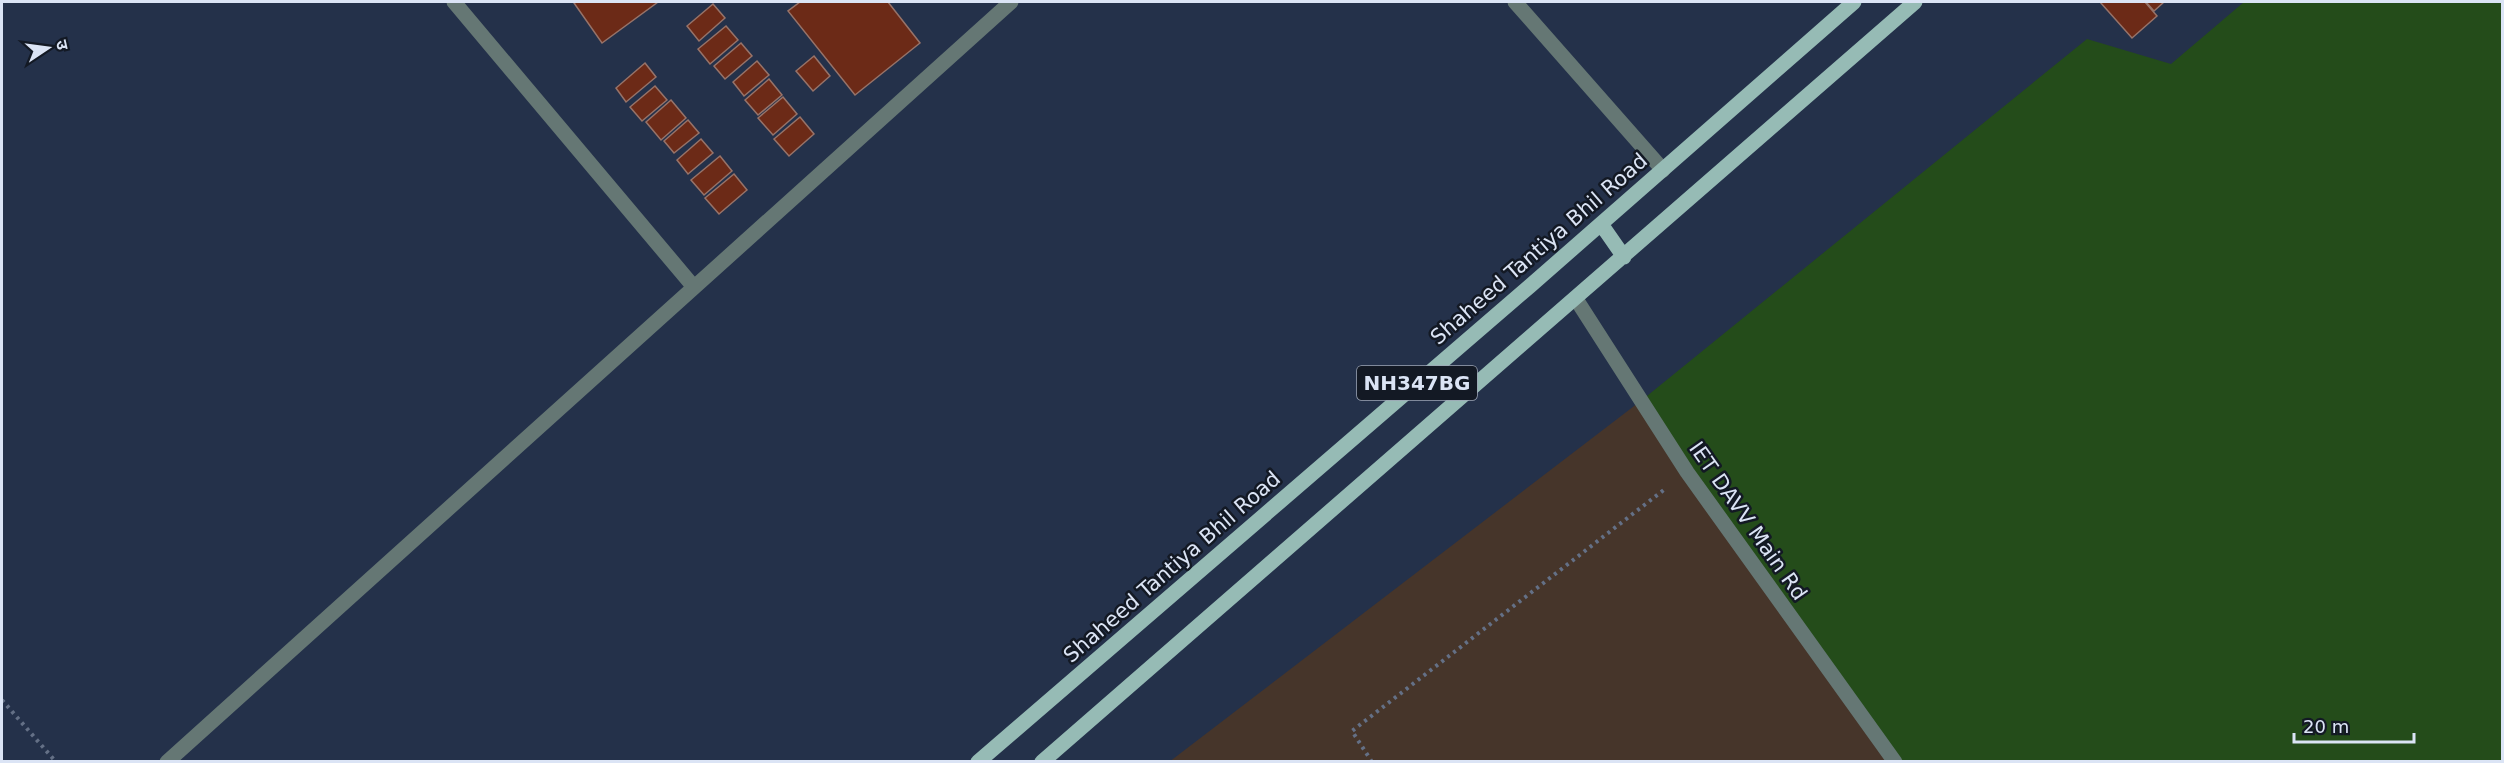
<svg xmlns="http://www.w3.org/2000/svg" width="2504" height="763" font-family="'DejaVu Sans','Noto Sans Devanagari',sans-serif">
<rect width="100%" height="100%" fill="#24314a"/>
<path fill="#46352a" d="M1642,400L1899,762H1169Z"/>
<path fill="#244c1a" d="M2244,2H2502V761H1895L1642,400L2087,39L2171,64Z"/>
<path fill="#6c2a17" stroke="#977369" stroke-width="1.5" d="M576,2H658L602,43L574,3Z
M800,2H888L920,43L855,95L788,11Z
M2100,2H2145L2157,16L2132,38Z
M2146,2H2164L2154,11Z
M713,4L725,18L699,41L687,26Z
M726,26L738,40L710,64L698,49Z
M741,43L752,56L725,79L714,66Z
M814,56L830,76L813,91L796,71Z
M757,61L769,75L744,96L733,82Z
M645,63L656,77L626,102L616,88Z
M769,79L782,95L758,115L745,100Z
M655,86L667,100L642,121L630,107Z
M783,97L797,114L773,135L758,118Z
M671,100L686,118L661,140L646,122Z
M800,117L814,134L789,156L774,139Z
M688,120L699,133L674,153L664,141Z
M701,139L713,153L688,174L677,160Z
M720,156L732,171L704,195L691,180Z
M734,174L747,190L719,214L705,198Z"/>
<g fill="none" stroke-linecap="round" stroke-linejoin="round">
<path stroke="#647086" stroke-width="4" stroke-dasharray="3 4.5" stroke-linecap="butt" d="M2,700L56,762
M1372,762L1352,731L1665,489"/>
<path stroke="#657774" stroke-width="15" d="M454,2L693,286
M1515,2L1663,170
M1576,299L1687,472L1895,762
M167,762L1011,2"/>
<path stroke="#96bbb5" stroke-width="15" d="M1601,224L1624,257
M978,762L1530,286L1854,2
M1042,762L1915,2"/>
</g>
<g text-anchor="middle" stroke-width="5" stroke-linejoin="round" paint-order="stroke">
<rect fill="#131924" stroke="#9fa7b6" stroke-width="1.5" x="1357" y="366" width="120" height="34" rx="4.5"/>
<g font-size="20" font-weight="bold" fill="#dbe4f5">
<text x="1417" y="390">NH347BG</text>
</g>
<g font-size="21" fill="#dbe4f5" stroke="#131924">
<text transform="translate(1539 249) rotate(-41)" y="7">Shaheed Tantiya Bhil Road</text>
<text transform="translate(1748 521) rotate(55)" y="7">IET DAVV Main Rd</text>
<text transform="translate(1172 567) rotate(-41)" y="7">Shaheed Tantiya Bhil Road</text>
</g>
</g>
<rect width="2504" height="763" fill="none" stroke="#dbe4f5" stroke-width="6"/>
<g transform="translate(48 48) rotate(77)" stroke="#131924" stroke-width="4.5" paint-order="stroke">
<path d="M0-4.5L10 22L0 15L-10 22Z" fill="#dbe4f5"/>
<text y="-9" font-size="16" font-weight="bold" text-anchor="middle" fill="#dbe4f5">उ</text>
</g>
<path d="M2294 733v9h120v-9" fill="none" stroke="#dbe4f5" stroke-width="3"/>
<text x="2303" y="733" font-size="18" fill="#dbe4f5" stroke="#131924" stroke-width="4.5" paint-order="stroke">20 m</text>
</svg>
